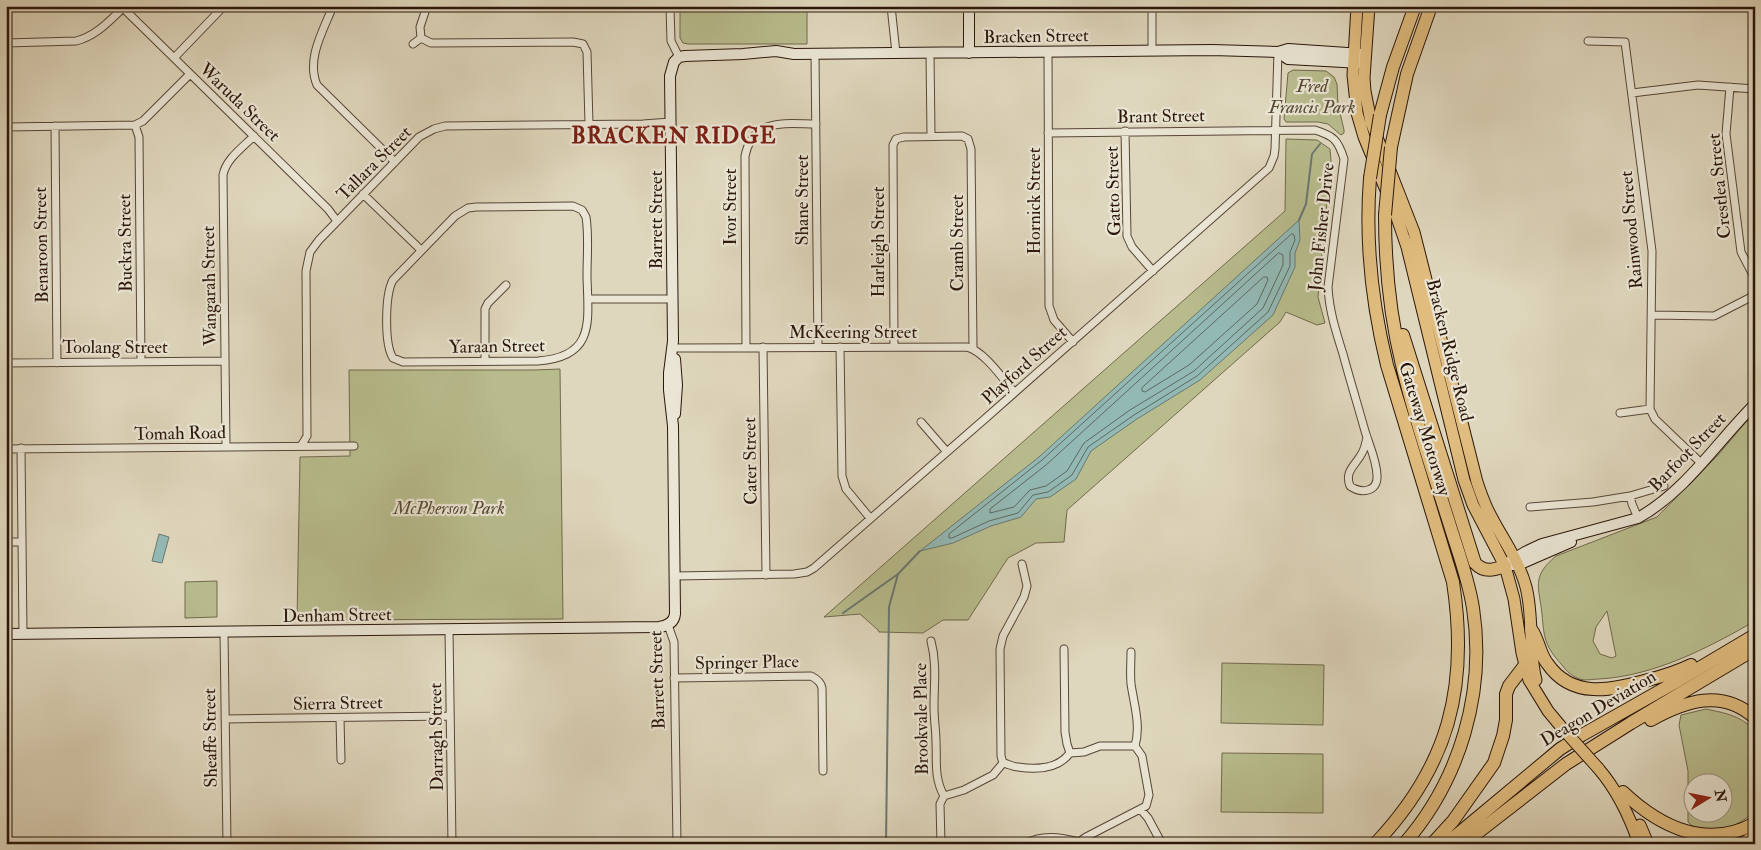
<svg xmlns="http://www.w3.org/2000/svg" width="1761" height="850" font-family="'IM FELL Double Pica',serif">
<rect width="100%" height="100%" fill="#dfd7bd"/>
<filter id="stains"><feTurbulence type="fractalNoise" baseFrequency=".004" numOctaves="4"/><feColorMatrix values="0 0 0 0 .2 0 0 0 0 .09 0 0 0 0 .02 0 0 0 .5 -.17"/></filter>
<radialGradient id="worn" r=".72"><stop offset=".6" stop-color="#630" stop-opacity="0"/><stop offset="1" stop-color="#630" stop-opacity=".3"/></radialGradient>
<path fill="#b8bc8d" stroke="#71694c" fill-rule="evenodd" d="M680,6H807V44H688L683,43L680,38Z
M1293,70L1326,71L1334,77L1337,84L1338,104L1344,130V133L1341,135L1328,124L1318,122H1286L1284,119L1288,73Z
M1286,139L1317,140L1330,149L1331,161L1318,297L1325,323L1317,325L1286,312L1280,322L1067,510L1064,542L1036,543L1008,558L968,620H943L923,633L879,632L878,630L860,614L824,617L1285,211Z
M560,369L563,619L297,620L300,457L350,456L349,370H534Z
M1755,417V621C1708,648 1654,676 1599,679C1593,679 1585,681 1580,679C1573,677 1566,671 1562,665C1545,646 1544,639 1542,614C1539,586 1531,577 1556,556L1657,517L1718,455L1746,422ZM1607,611L1616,656L1612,658L1600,654L1593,641L1596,627Z
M217,581V617L185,618V582Z
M1222,663L1324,665L1323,725L1221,723Z
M1706,709C1725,713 1743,716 1755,732V810C1741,827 1705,840 1688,822V771L1679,725L1681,715ZM1694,782H1724V812H1694Z
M1222,753L1323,754V813L1221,812Z"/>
<path fill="#93b9b5" stroke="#697871" d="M1299,220L1300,240L1295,253V267L1273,315L1200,380L1137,419L1091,451L1076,479L1050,497L1036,499L1021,517L991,526L953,543L920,551L1039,457Z
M159,534L169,537L162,563L152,561Z"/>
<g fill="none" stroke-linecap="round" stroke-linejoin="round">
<path stroke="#5e6860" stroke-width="1" d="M1292,234L1294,235L1295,240L1290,252V266L1268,312L1197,376L1134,415L1088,447L1072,475L1048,492L1033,495L1018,513L989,521L952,538H949V534L1042,460Z
M1279,253L1283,255V265L1263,308L1194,371L1130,410L1084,443L1067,471L1046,486L1030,490L1014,507L990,513V509L1046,465Z
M1264,277H1267L1268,280L1257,304L1189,365L1145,392L1142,391V388Z"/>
<path stroke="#697871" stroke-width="2" d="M1299,220L1306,204L1312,154L1320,144
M843,613L898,574L920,551
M886,844L889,607L898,574"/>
<g stroke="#574637" stroke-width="9">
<path id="street" d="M121,6L328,209L337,221
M333,6C323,31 306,59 317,85L395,162
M670,6L671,41L679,57
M891,6L896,53
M421,38L431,43L573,42L583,44L587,52L589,124
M421,38L420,27L427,6
M1588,41L1625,42L1652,251L1650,409L1655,419L1701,463
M6,43L76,41C96,36 108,22 123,8
M413,44L421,38
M1152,50V6
M1048,52L1049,306L1054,320L1073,342
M930,53L931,136
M815,54L818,347
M174,58L224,6
M1730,87L1726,134L1741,252L1755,279
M1632,93L1698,85L1755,89
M135,125L139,137L141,362
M55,126L57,363
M6,127L135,125L143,121L190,74
M1125,131L1127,236L1132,247L1153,271
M1048,133L1315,130C1334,136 1338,140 1344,159L1328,287C1329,310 1336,332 1343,354C1350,380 1358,406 1365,431C1369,445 1377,461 1377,476C1378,492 1361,494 1350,486C1344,471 1356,465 1362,453C1365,448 1366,442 1367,437
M363,194L421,250
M573,206L582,210L586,217C589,236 587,256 587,276C588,321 596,357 538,361L403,362L393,358C384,344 385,294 393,280L455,216L468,208L476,207Z
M588,299H673
M1652,315L1714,316L1755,295
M894,346L893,145L896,139L904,137L962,136L968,139L971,149L973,348
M746,347L745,156C753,117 786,124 816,124
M763,347L766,575
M840,347L842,476L846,489L870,518
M673,348L967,347C984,351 1003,379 1014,392
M485,361V309L488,303L506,285
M6,363L225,361
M1620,413L1650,409
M921,422L947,452
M301,446L307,436L306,271L310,252L319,240L419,137L434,129L445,126L643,124L671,122
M226,447L223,175C226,159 242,148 254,136
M21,448L23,633
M6,449L354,446
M1630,496L1632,504L1638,518
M1530,507L1593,502L1630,496L1664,486
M6,542H22
M675,576L794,574L807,572L814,568L987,417L1269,168L1274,156L1275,149L1278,52
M668,625L674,642L677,844
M449,630L452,844
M224,632L227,844
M931,641C937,664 934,684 934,707C934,719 936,731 936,742C937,762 934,778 944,796
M1064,649L1065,732L1067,744L1070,753
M1131,652C1131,662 1130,673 1131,684C1134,704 1141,726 1135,746
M674,678L811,676C817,679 821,682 822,688L823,771
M340,718L341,760
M225,719L450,716
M1003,763L1001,756L1000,649L1003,636L1024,597L1027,586L1022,564
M1141,810L1148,818L1162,844
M941,844L940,804L944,796L964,790L993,775L1003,763C1009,764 1013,767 1018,767C1037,770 1058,769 1070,753L1084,752L1100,746H1135L1142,756L1149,795L1146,806L1086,837L1079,842C1062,837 1041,834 1025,844"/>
</g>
<g stroke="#2a160a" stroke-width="12">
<path id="secondary" d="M969,6V53
M1278,52L1288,59L1362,63
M675,359L677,385L675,414
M1509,562L1525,552L1542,544L1638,518C1686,491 1717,442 1755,404
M1511,565H1518L1571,542
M6,634L659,627C667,626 674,623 675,614L673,426L669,390V373L673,341L670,76L674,62L679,57L685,56L743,54L776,51L794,54L1212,50L1278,52L1288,49L1362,54"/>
</g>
<g stroke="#2a160a" stroke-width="13">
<path id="primary" d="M1357,6L1353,75L1357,113L1364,137L1395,212L1407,247L1464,480L1473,505L1505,566L1514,599L1522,653L1529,680L1548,711L1563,729
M1369,6L1364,78L1365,91L1371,122L1414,232L1477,482C1481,494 1485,506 1492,518C1504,541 1519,561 1526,587C1534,618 1528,650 1536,680
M1598,768C1617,790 1630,817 1639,844
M1640,825L1648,844"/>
</g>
<g stroke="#2a160a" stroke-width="14">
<path id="highway" d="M1380,115L1393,67L1415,6
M1391,147L1407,74L1431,6
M1370,178C1365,241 1372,304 1387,365L1453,582C1469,687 1449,766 1375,844
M1385,215C1385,266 1390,316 1402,365C1415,421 1435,477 1452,532C1460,557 1469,582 1473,608C1486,692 1460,780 1404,844
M1403,335L1475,563C1484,573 1494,570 1505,566
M1531,629C1539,640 1539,653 1547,663C1572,700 1612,690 1648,680C1663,676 1677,672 1691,665
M1651,720C1685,701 1722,688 1755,718
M1623,792C1660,827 1707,850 1755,823
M1432,844L1453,821L1494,763L1503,736L1506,720V694L1509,686L1525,665
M1446,844L1560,749L1582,735L1674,683L1755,635
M1463,844L1566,764L1631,723L1755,649
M1742,844L1755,836"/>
</g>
<use href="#street" stroke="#eae5d4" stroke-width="7"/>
<use href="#secondary" stroke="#eae5d4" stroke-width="10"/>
<use href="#primary" stroke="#e0bc7e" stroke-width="11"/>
<use href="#highway" stroke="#e0bc7e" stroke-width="12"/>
<g stroke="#2a160a" stroke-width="13" stroke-linecap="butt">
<path id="primary-bridge" d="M1563,729L1598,768"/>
</g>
<g stroke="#2a160a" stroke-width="14" stroke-linecap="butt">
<path id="highway-bridge" d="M1370,178L1380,115
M1385,215L1391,147"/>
</g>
<use href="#primary-bridge" stroke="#e0bc7e" stroke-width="11"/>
<use href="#highway-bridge" stroke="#e0bc7e" stroke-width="12"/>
</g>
<g text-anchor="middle" stroke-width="4.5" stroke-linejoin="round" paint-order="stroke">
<g font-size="18" fill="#2a160a" stroke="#eae5d4">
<text transform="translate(1036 36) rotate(-1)" y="6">Bracken Street</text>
<text transform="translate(240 102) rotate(44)" y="6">Waruda Street</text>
<text transform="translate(1161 116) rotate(-1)" y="6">Brant Street</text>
<text transform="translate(374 163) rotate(-45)" y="6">Tallara Street</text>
<text transform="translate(1719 186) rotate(-96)" y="6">Crestlea Street</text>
<text transform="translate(1113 191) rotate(-92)" y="6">Gatto Street</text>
<text transform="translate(802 200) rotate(-90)" y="6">Shane Street</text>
<text transform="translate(1034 201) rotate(-90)" y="6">Hornick Street</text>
<text transform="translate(730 207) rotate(-90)" y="6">Ivor Street</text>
<text transform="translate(656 220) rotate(-90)" y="6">Barrett Street</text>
<text transform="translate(1321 227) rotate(-84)" y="6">John Fisher Drive</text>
<text transform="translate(1631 230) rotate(-95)" y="6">Rainwood Street</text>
<text transform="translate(878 242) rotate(-90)" y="6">Harleigh Street</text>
<text transform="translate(125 243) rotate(-91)" y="6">Buckra Street</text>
<text transform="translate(957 243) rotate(-90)" y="6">Cramb Street</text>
<text transform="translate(41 245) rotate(-91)" y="6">Benaroon Street</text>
<text transform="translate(209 286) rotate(-91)" y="6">Wangarah Street</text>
<text x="853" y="338">McKeering Street</text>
<text transform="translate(497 346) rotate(-1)" y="6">Yaraan Street</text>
<text x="115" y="353">Toolang Street</text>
<text transform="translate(1450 350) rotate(76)" y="6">Bracken Ridge Road</text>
<text transform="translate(1024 365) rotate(-42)" y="6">Playford Street</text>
<text transform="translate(1425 429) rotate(73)" y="6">Gateway Motorway</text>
<text transform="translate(180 433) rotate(-1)" y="6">Tomah Road</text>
<text transform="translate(1687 452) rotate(-46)" y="6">Barfoot Street</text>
<text transform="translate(750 461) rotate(-91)" y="6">Cater Street</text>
<text transform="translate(337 615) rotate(-1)" y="6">Denham Street</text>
<text transform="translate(747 662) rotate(-1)" y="6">Springer Place</text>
<text transform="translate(657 680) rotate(-92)" y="6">Barrett Street</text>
<text transform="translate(338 703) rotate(-1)" y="6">Sierra Street</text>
<text transform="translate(1598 708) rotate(-31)" y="6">Deagon Deviation</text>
<text transform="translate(921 719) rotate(-91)" y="6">Brookvale Place</text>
<text transform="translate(436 737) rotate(-91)" y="6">Darragh Street</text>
<text transform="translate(210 738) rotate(-91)" y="6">Sheaffe Street</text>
</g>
<g font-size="18" font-style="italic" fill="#554831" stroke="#eae5d4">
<text x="1312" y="92">Fred<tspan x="1312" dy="21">Francis Park</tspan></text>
<text x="449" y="514">McPherson Park</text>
</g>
<g font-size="22" font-weight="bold" letter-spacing="1" fill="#7a1f14" stroke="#eae5d4">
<text x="674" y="143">BRACKEN RIDGE</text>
</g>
</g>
<rect width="1761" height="850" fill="none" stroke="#dfd7bd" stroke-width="25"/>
<rect x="8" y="8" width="1746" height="835" fill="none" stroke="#2a160a" stroke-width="2.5"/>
<rect x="12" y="12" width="1736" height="825" fill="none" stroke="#2a160a"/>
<g transform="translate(1708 798) rotate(80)"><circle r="24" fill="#eae5d4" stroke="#9d9283"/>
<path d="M0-4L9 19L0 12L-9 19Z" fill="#8f2418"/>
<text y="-8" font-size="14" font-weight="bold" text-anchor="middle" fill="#2a160a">N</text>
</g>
<rect width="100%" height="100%" filter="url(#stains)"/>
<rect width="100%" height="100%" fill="url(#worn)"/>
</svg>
